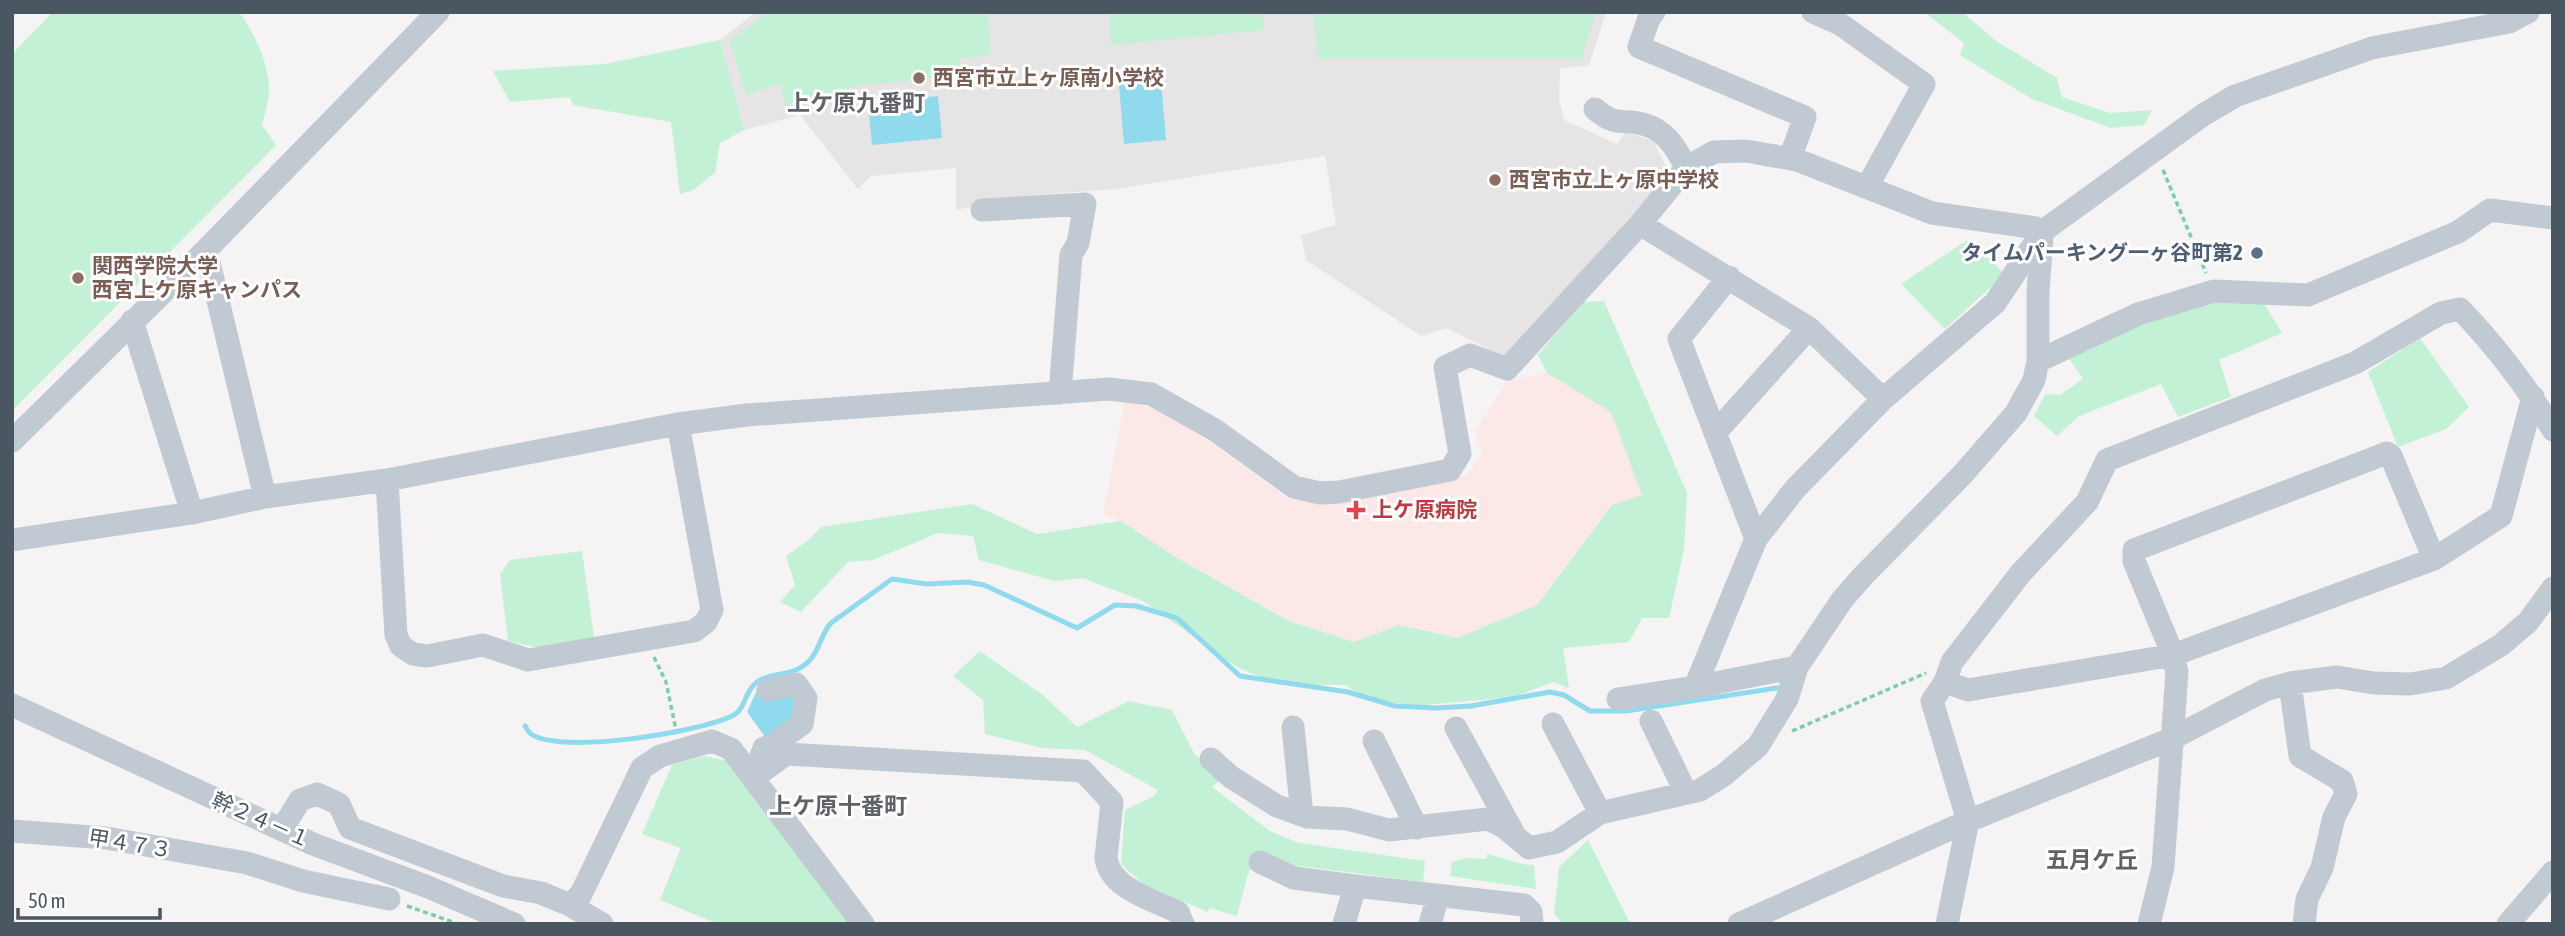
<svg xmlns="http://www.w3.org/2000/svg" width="2565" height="936" font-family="'Asap Condensed','Noto Sans JP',sans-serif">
<rect width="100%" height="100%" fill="#f5f3f3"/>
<path fill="#e6e4e5" d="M756,12H1606L1589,66L1560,68L1559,100L1564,120L1617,144L1626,132L1653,141L1669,172L1511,354L1500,355L1446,328L1421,336L1306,260L1301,235L1336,225L1325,156L1115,189L1034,195L956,210V168L871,176L858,189L800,115L744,130L720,40Z"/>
<path fill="#fce8e6" d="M1547,373L1611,412L1642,495L1612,505L1537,605L1457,638L1399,625L1354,642L1290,621L1177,558L1121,521L1103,514L1125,400L1170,414L1285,496L1326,504L1468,475L1482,453L1475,431L1508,381Z"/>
<path fill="#c3f1d5" d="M53,12H239C255,34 266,58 269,85C270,98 265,112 262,125L276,145L12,411V54Z
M768,12H988L991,55L958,59L959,77L860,85L786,106L780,84L746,95L730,41Z
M1109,12H1262L1264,30L1111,45Z
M1313,12H1596L1581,60H1318Z
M1924,12H1962L1996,41L2057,78L2062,97L2110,113L2152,110L2144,125L2111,128L2032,99L1960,55L1964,43Z
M720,40L744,130L720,143L715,173L693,190L680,194L671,122L573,105L570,97L510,102L493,71L605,64Z
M1969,239L2005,274L1945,329L1901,284Z
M1604,301L1687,493L1684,549L1669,618H1642L1629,642L1563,648L1569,688L1553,682L1513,697L1413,706L1367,698L1345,685H1279L1237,667L1143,601L1083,578L1054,581L979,560L973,536L938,533L873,560L848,562L801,612L780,602L795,585L786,556L810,539L821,527L972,504L1037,534L1121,521L1177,558L1289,621L1354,642L1399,625L1457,638L1537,605L1612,505L1642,495L1611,412L1547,373L1538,355L1583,302Z
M2201,301L2264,303L2282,333L2219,360L2231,397L2178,417L2161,384L2079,416L2057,436L2034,416L2045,394L2060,395L2083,379L2068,357L2087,351L2133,326Z
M2420,338L2469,407L2446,429L2398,447L2368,372Z
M582,551L594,638L540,648L508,641L500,574L510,560Z
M980,651L1044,696L1077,727L1129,701L1172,710L1195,755L1224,777L1212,787L1270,831L1299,843L1425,861L1423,882L1292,865L1258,850L1247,877L1237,916L1210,908L1208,912L1143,884L1121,864L1125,810L1154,796L1158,790L1085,750L1042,748L985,734L983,700L953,676Z
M703,756L724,760L730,765L853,922L718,924L660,900L681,848L642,834L672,765Z
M1588,840L1630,923L1629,924H1563L1554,913L1559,867Z
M1487,854C1498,856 1527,867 1534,865L1536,889L1450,876L1452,862L1466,858L1487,859Z"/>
<path fill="#90daee" d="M1160,70L1166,140L1124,144L1118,74Z
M938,96L942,138L872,145L868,103Z
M765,687L795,693L796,720L765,737L747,712L757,690Z"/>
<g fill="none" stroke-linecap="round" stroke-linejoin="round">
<path stroke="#90daee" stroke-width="5" d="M525,726C527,729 528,732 531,734C562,755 699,732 732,716C746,710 744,691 757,682C772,671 794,678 810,660C820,649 821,634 831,623L892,579L927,584L967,582L984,585L1077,628L1115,605L1136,606L1177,618L1240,676L1348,692L1395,706L1436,708L1471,706L1550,692L1564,695L1590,711H1626L1783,687"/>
<path stroke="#7ad0a6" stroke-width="3.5" stroke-dasharray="5 3.5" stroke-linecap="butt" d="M2163,170L2206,273
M654,657L666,682L676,730
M1792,731L1926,673
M407,906L456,923"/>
<path stroke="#c1cad2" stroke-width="23" d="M1654,12L1649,18L1639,47L1805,117L1790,158
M1813,12L1840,24L1924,84L1867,187
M1595,109C1618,129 1624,117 1646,125C1666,131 1678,150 1686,168
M982,210L1085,204L1078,243L1071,255L1060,393
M1640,224L1809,328L1883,399
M206,250L265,497
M1729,277L1679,339L1756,539
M132,321L192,513
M2038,361L2138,314L2214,291L2308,295L2458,232L2490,210L2553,218
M1715,433L1809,328
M12,441L206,250L438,12
M387,480L396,635L401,646L413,654L427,656L483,645L528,660L694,631L706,622L712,610L678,424
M12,540L192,513L265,497L387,480L678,424L747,415L1109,389L1151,394L1215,430L1294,487L1320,493L1339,492L1450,470L1460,454L1445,367L1470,355L1507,369L1640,224L1686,168L1714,152L1746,151L1797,160L1932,213L2036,228L2043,231
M1797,667L1695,687L1756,539L1795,489L1883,399L1995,303L2043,231L2203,115L2235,96L2372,48L2509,22L2528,12
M1945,682L1968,690L2173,655L2434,559L2501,516L2533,397
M2290,683L2300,756L2342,781L2346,794L2334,817L2322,868L2307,899L2304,924
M1618,699L1695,687
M12,705L313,844L428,887L514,924
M1651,721L1686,793
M1553,724L1600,813
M1293,727L1302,815
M1456,728L1513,832
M1374,741L1417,828
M1211,759L1231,777L1277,806L1307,817L1347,819L1389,830L1488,819L1504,827L1529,848L1557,842L1600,813L1700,790L1724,775L1758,746L1787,699L1797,667L1842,600L1862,577L1962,475L2016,413L2034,380L2038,361V291L2042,238
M753,778L786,754L1083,771L1112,802L1106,858C1110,889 1154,900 1178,912L1183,924
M753,778L764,748L771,746L802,724L806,698L796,684L768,690
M282,829L300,800L317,794L339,804L350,828L503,886L541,893L570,905L602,924
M12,831L106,838L247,863L303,881L389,899
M1260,862L1294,878L1355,886
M570,905L581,894L642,768L660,756L712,741L731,749L863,924
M1344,924L1355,886L1524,905L1531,912L1532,924
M1430,924L1438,896
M1739,924L1968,821L2171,739L2265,690L2290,683L2337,677L2374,683L2410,684L2446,678L2501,645L2528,622L2553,588
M1947,924L1968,821L1932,701L1945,682L1952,662L2020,574L2087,502L2107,460L2355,363L2441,313L2460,309C2496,346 2526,386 2553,430
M2149,924L2163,867L2177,672L2173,655L2134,561V550L2387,453L2391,456L2434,559
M2508,924L2553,872"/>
</g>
<g fill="#8d6e63" stroke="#fff" stroke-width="2.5">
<circle cx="919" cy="78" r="7"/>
<circle cx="1495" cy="180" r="7"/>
<circle cx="78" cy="278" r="7"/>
</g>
<circle fill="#5c6f8a" stroke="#fff" stroke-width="2.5" cx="2257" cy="253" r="7"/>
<path fill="#e0444e" stroke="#fff" stroke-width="2.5" d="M1352.5 499.5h7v7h7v7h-7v7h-7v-7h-7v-7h7z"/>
<g text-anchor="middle" stroke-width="6" stroke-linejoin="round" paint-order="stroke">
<g font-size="21" font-weight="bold" fill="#785e54" stroke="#fff" text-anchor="start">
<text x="933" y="85">西宮市立上ヶ原南小学校</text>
<text x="1509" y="187">西宮市立上ヶ原中学校</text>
<text x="92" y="273">関西学院大学<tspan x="92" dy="24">西宮上ケ原キャンパス</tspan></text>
</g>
<g font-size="21" font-weight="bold" fill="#4e5e75" stroke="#fff" text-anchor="end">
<text x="2243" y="260">タイムパーキング一ヶ谷町第2</text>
</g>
<g font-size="21" font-weight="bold" fill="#be3a42" stroke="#fff" text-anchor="start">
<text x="1372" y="517">上ケ原病院</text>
</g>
<g font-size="21" fill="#4a5661" stroke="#fff">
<text transform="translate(261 820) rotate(24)" y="7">幹２４－１</text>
<text transform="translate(130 844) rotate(9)" y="7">甲４７３</text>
</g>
<g font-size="23" font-weight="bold" fill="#5f6368" stroke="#fff">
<text x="856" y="111">上ケ原九番町</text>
<text x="838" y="814">上ケ原十番町</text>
<text x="2092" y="868">五月ケ丘</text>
</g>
</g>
<rect width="2565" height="936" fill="none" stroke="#4a5661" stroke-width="28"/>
<path d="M18 908v10h142v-10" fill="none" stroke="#4a5661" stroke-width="3.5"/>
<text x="28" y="908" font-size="21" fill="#4a5661" stroke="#ffffff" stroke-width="5" paint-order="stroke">50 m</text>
</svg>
